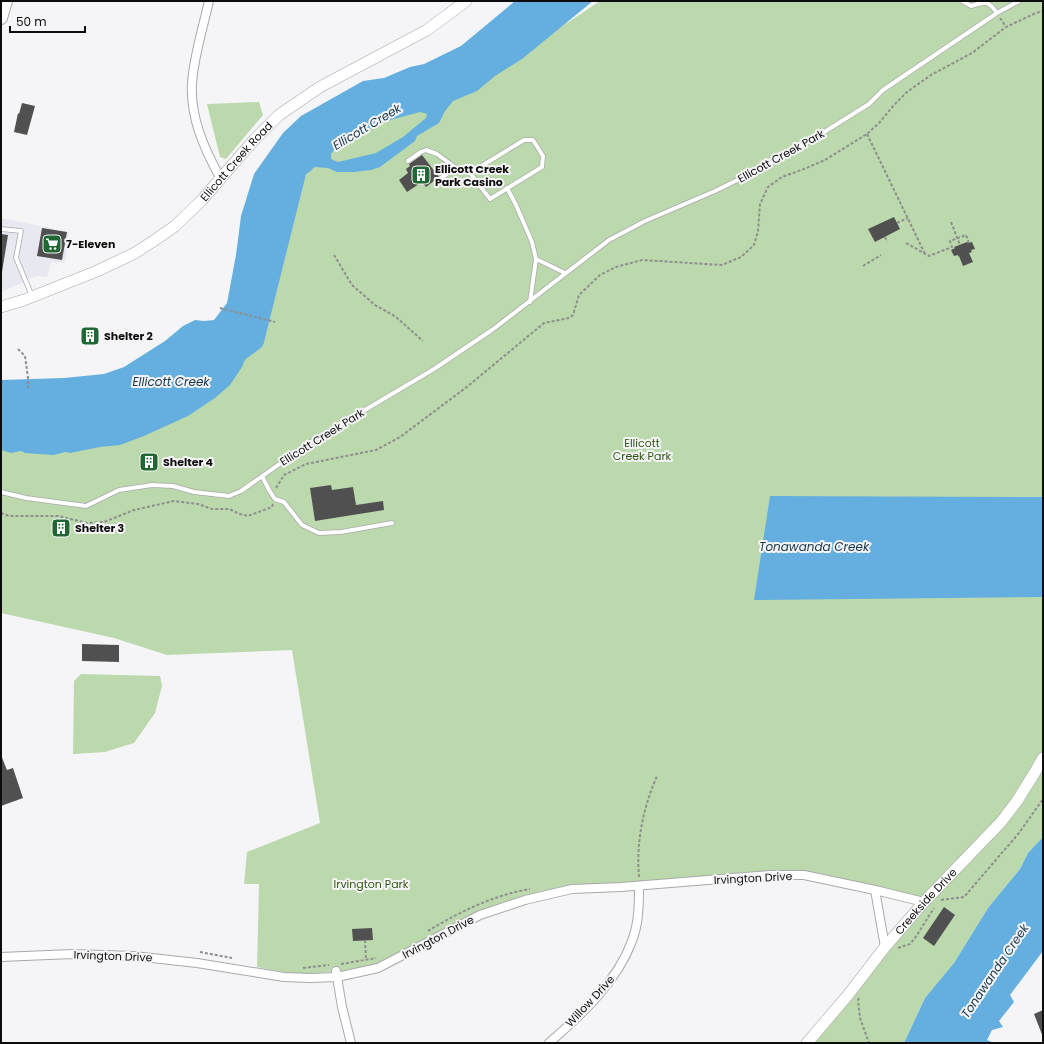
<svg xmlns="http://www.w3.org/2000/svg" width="1044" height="1044" font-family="Poppins,sans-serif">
<rect width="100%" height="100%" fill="#f5f5f7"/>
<path fill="#e8e8f1" d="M1,218L69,232L65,263L51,262L47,277L37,276L1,292Z"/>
<path fill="#bcd9ad" d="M600,1H1043V837L1028,853L1020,869L988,908L954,963L925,998L904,1043H805L924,902L804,875L572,889L480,915L397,959L337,977V971L319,973H289L257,967L259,884H244L247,852L320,823L292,650L167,655L114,638L1,613V413L151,418L255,341L298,169L417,96L528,49Z
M259,102L263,115L226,159L220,157L207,104Z
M81,674L160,676L162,686L155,713L134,743L105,752L73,754L74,681Z"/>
<path fill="#64afdf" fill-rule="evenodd" d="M515,1H593L522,59L495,76L477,91L453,101L445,111L439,123L417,136L415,141L380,167L371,170L354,172H337L328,168L315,167L307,171L290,189L281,207L275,242L279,251L271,288L258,322L254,337L242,367L230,385L215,398L188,416L144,436L120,445L100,447L70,453L65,452L54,455L25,453L21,451L11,453L1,450V380L64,378L104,374L124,367L165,341L183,326L195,320L204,321L214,320L227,303L236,255L241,216L254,174L283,133L301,116L363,81L384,78L410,67L424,64L461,46ZM420,112L427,114L426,118L403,137L376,153L338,162L331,159V154L339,144L383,122Z
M770,496L1043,497V597L754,600Z
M1043,837V951L1010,995L1014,1002L999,1021L1003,1027L992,1030L987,1040L994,1043H904L925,998L954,963L988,908L1020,869L1028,853Z"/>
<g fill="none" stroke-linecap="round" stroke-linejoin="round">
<path stroke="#64afdf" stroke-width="18" d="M232,358L255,341L298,169L305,164"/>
</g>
<path fill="#515051" d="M22,103L35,106L27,135L14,132L18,113L19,114Z
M422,155L439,177L426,187L422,182L407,192L399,180L408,173L406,169L410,166L409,164Z
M894,217L900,229L875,242L868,229Z
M42,228L67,232L62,260L37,256Z
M1,234L8,235L2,272H1Z
M967,242L968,243L972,242L975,249L971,250L972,252L969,253L973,262L963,266L959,256L958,257V255L954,256L951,250L955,248L954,247Z
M92,330L96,339L87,342L84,333Z
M154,456L156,465L144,468L142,459Z
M331,485L332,490L353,487L356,505L383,501L384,510L315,521L310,488Z
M56,524H67V533H56Z
M82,644L119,645V662L82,661Z
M1,755L7,770L13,768L23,798L1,806Z
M944,907L955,915L934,946L923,938Z
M372,928L373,940L353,941L352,929Z
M1043,1010V1037L1034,1014Z"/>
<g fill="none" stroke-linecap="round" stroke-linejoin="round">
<g stroke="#a9a9ab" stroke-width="5.5">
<path id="lane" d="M962,1L971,6C986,2 988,0 997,13
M408,161L421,152L426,150L437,154L456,168L462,169L470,173L490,199L542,167L543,156L533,140H524L470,173
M441,178L456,168
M507,188L516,205L532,242L536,259L530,302
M1,229L21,231L16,258L32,296
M536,259L565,273
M262,476L269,490L275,499L284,502L302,525L319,533L341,532L392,523
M1,492L26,498L86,506L119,490L152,485L173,486L194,492L229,496L241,491L311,442L434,369L492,330L609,240L645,221L715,191L774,162L821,134L869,104L883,90L997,13L1019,1"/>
</g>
<g stroke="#a9a9ab" stroke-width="10">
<path id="street" d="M209,1C203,28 194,55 192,83C190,117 204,149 221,179
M875,890L885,947
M1,957L72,954L134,956L197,963L284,977L310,978L337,977L378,968L480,915L525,900L572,889L621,887L771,875H804L875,890L924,902
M336,971L342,1007L351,1043
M549,1043C582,1014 617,982 632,941C639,923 639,904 639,886"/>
</g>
<g stroke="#a9a9ab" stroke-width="12">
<g id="secondary">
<path id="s1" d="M1,307L24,300L97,271L135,253L155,240L175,226L202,200L254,140L279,115L320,87L427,30L466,1"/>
<path id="s2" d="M807,1043L848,995L885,947L924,902L1001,822L1017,801L1035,772L1043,758"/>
</g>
</g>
<g stroke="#a9a9ab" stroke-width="14">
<path id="primary" d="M1,18L6,1"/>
</g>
<path stroke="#8e8e8f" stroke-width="2" stroke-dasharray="3 2" stroke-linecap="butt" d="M1000,18L1006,27
M867,134L925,254
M951,222L960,245
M897,223L908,218
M885,237L887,242
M906,243L929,256L952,247L950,241L966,235L969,243
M334,255L352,285L375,305L396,317L423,341
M863,266L881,255
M220,308L275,322
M18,349L25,356L28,378V388
M276,488L284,475L306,464L376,450L400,437L468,386L544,323L569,318L573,315L579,295L600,275L616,267L642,260L722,265L741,257L754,245L758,231L760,204L768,187L782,177L804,169L825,160L867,134L879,123L894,105L907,92L931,75L972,53L1006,27L1036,13L1043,11
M1,513L9,516H58L87,523L104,522L134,510L174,501L198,504L212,509H229L240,514L248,516L272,507L273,504
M639,877C636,842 643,808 657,776
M941,900L964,897L1019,833L1043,799
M428,931C459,912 494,895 530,889
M365,940L366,960
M898,948L910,944L915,938L934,908
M200,952L232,958
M341,964L376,958
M303,968L329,965
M859,998L858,1000L860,1018L869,1043"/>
<use href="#lane" stroke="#fff" stroke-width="4"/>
<use href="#street" stroke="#fff" stroke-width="8"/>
<use href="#secondary" stroke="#fff" stroke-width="11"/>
<use href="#primary" stroke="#fff" stroke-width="12"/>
</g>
<defs>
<g id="building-square" transform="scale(1)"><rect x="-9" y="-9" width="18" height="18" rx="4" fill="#216733" stroke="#f5f5f7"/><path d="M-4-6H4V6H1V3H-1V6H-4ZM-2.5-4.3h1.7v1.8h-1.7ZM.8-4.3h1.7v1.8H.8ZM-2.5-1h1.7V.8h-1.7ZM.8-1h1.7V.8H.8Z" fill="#fff"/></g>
<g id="supermarket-square" transform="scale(1)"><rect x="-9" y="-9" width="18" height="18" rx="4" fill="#216733" stroke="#f5f5f7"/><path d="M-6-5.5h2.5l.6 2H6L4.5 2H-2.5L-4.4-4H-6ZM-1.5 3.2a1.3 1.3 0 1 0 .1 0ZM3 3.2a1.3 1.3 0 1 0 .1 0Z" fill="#fff"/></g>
</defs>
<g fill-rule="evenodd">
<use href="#building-square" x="421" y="175"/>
<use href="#supermarket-square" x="52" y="244"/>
<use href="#building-square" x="90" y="336"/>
<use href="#building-square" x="149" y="462"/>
<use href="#building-square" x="61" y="528"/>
</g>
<g text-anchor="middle" stroke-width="4" stroke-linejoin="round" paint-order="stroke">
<g font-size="11" fill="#0c0c0c" stroke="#f5f5f7">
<text transform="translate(781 156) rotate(-29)" y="4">Ellicott Creek Park</text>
<text dy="4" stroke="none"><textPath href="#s1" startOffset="282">Ellicott Creek Road</textPath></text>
<text transform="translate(322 437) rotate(-32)" y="4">Ellicott Creek Park</text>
<text transform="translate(753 878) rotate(-3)" y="4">Irvington Drive</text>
<text dy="4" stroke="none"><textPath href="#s2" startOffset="185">Creekside Drive</textPath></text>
<text transform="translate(438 937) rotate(-28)" y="4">Irvington Drive</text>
<text transform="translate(113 956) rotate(2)" y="4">Irvington Drive</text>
<text transform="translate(590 1001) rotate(-47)" y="4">Willow Drive</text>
</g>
<g font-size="11" font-weight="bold" fill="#0c0c0c" stroke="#f5f5f7" text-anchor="start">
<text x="435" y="173">Ellicott Creek<tspan x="435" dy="13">Park Casino</tspan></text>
<text x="66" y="248">7-Eleven</text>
<text x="104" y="340">Shelter 2</text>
<text x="163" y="466">Shelter 4</text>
<text x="75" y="532">Shelter 3</text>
</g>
<g font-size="11" fill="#2e5510" stroke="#f5f5f7">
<text x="642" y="447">Ellicott<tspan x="642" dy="13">Creek Park</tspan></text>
<text x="371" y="888">Irvington Park</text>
</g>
<g font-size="12" font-style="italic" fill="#143549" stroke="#f5f5f7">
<text transform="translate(367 127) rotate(-31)" y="4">Ellicott Creek</text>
<text x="171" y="386">Ellicott Creek</text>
<text x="814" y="551">Tonawanda Creek</text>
<text transform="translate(995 971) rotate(-56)" y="4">Tonawanda Creek</text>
</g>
</g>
<rect width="1044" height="1044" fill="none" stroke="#0c0c0c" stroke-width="4"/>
<path d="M10 26v6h75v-6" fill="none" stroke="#0c0c0c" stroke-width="2"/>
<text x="16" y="26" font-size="12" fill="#0c0c0c" stroke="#f5f5f7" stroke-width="3" paint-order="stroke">50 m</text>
</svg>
